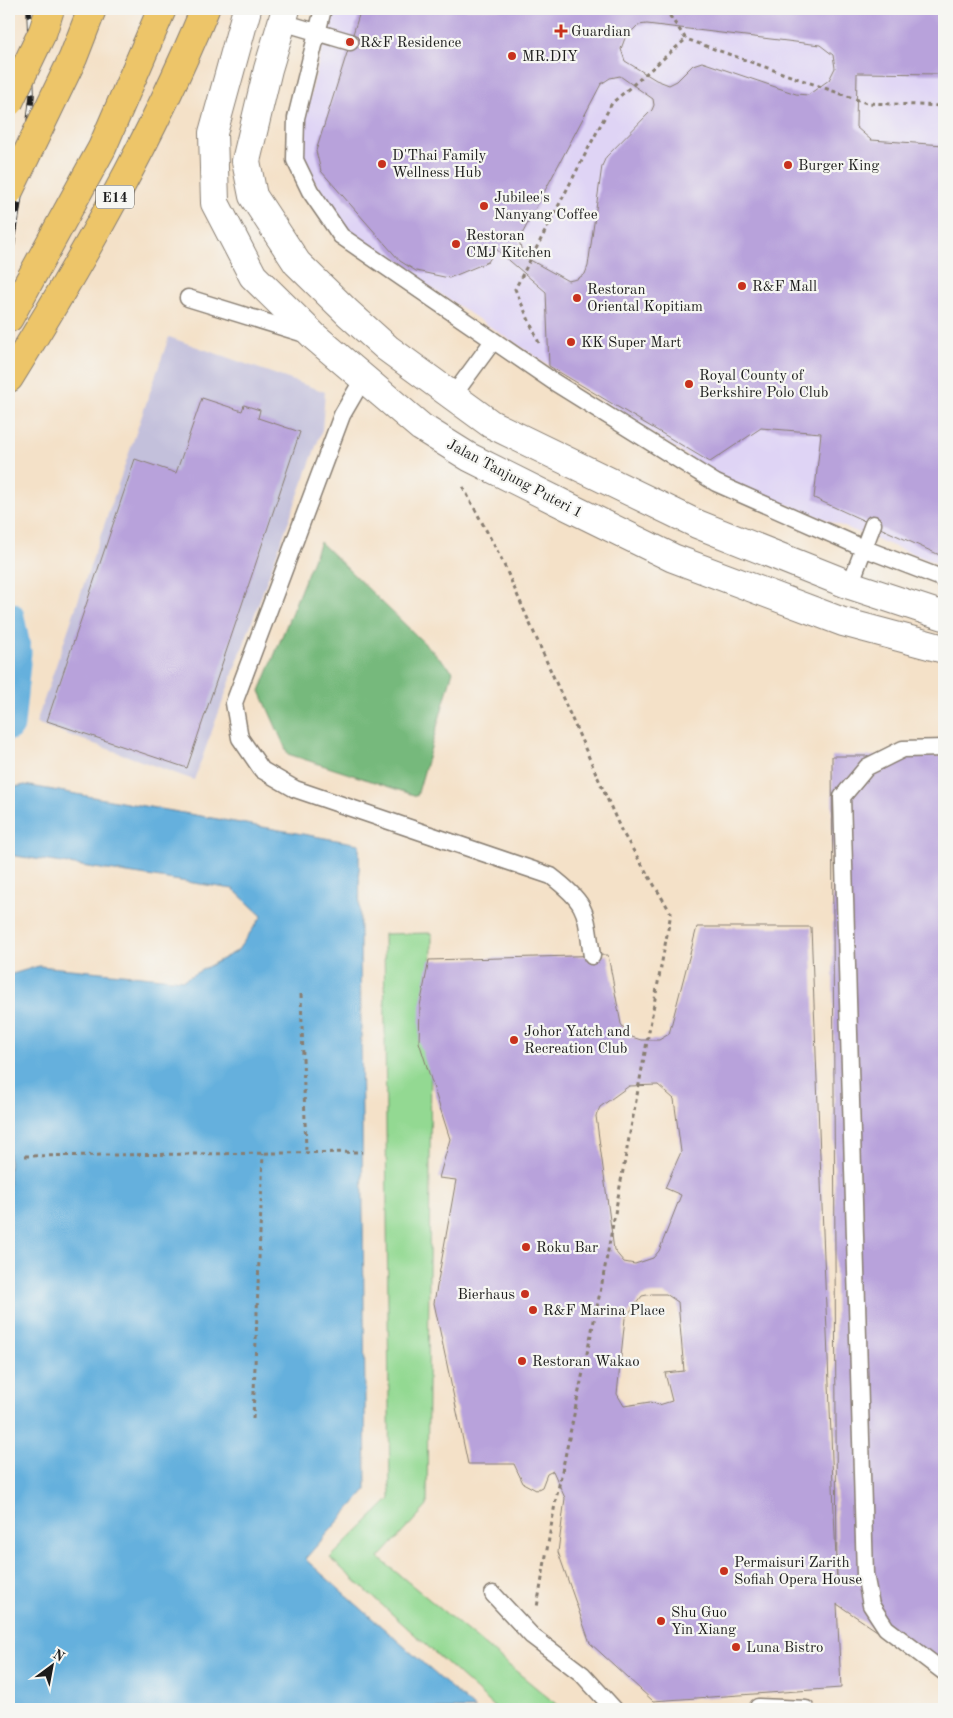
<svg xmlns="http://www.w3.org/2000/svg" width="953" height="1718" font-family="'Old Standard TT',serif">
<rect width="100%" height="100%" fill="#f6f6f2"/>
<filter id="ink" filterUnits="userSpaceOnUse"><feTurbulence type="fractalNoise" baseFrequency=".02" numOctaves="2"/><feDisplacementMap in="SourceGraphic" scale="10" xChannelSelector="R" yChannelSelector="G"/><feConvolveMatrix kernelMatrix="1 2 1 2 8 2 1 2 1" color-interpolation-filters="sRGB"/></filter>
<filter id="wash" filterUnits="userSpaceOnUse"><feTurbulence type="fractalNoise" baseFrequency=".0096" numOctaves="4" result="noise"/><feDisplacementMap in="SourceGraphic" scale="20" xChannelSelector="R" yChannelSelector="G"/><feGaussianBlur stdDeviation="1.12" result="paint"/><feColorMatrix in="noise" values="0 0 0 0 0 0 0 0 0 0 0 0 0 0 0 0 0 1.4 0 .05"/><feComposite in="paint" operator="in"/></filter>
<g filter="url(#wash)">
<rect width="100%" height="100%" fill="#f4e1c8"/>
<path fill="#dfd4f5" d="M332,9H944V566L722,479L349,234L300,159L305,117Z"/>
<path fill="#c3c0db" d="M169,337L325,392L322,430L194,780L36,723Z"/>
<path fill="#93d992" stroke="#587a57" d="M432,933L427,1506L379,1558L562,1709H497L330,1558L390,1499L384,934Z"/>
<path fill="#76b97c" stroke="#496a4c" d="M320,542L453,671L417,796L288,754L260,691Z"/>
<path fill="#65b0dd" stroke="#40667c" d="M25,785L359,844L366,1490L305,1559L475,1709H9V975L39,966L183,980L237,951L262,916L233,889L9,855V788Z"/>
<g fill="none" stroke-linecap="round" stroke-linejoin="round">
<path stroke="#65b0dd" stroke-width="31" d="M9,617L16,652L9,725"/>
</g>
<g id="blocks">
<path fill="#b8a2db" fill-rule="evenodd" d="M364,9H944V74L857,73L856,127L871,140L944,145V557L814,498L821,433L761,428L710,462L549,366L546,292L496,249L488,262L449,278L416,271L400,261L321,171L316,151L359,15ZM647,24L820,45L833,55L835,68L829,80L808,95L796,94L702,62L693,65L677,81L669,85L656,80L625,61L621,49L625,38L638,25ZM620,76L653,99L654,105L652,110L606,157L602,166L588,266L585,274L577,279L568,281L523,256L519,240L601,84L610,78Z
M202,398L242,411L244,405L260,410L258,418L300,432L187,768L47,721L135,459L176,473Z
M832,756H944V1676L837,1604L841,1688L653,1701L590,1643L558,1552L565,1498L553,1471L547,1474L542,1487L536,1490L523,1483L514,1464H468L434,1303L456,1180L439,1178L450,1139L419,1042L420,1006L429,960L608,955L621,1024L629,1036L641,1040H659L669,1034L697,927H811L837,1586ZM658,1085L674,1099L681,1152L665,1188L681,1195L659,1251L653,1258L635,1264L624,1262L614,1250L596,1116L600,1107L629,1086ZM652,1294H666L678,1302L684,1371L665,1373L672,1401L659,1405L650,1402L624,1406L617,1394L625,1318L642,1296Z"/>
</g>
</g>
<g filter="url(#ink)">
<use href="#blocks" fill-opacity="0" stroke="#887e72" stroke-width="1"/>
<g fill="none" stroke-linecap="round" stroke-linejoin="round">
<g stroke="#887e72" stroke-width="19">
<path id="lane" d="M323,9L296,118L295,160L310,191L341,236L554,382L716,483L863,548L944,579
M282,22L350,42
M188,298L308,335
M363,379L342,415L234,703L240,738L262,770L295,789L551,876C589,905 585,911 592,956
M452,397L493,341
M850,585L873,524
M944,748L903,749L867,767L842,797L865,1574L871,1605L886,1628L944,1672
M493,1594L532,1636L582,1674L614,1709
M758,1707L806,1709"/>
</g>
<g stroke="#887e72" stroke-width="30">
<path id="street" d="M247,9L213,133L215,203L253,276L315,337L421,427L469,457L571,508L673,558L843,622L944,649
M286,9L268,69L246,161L253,196L297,263L348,313L387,348L491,424L697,524L850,585L944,616"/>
</g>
<g stroke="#887e72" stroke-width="30">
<path id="highway" d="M9,318L102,148L162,9
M9,378C83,259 152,138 205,9"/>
</g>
<path stroke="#887e72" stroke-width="3" stroke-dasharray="4 4" stroke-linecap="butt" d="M627,9L630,12L640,9
M665,9L686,39L867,103L944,106
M539,343L515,289L612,103L686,39
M463,487L501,558L621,830L671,913L602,1283L555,1504L537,1607
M301,994L306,1152
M25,1156L362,1152
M253,1419L263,1153"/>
<use href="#lane" stroke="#fff" stroke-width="16"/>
<use href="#street" stroke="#fff" stroke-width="28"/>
<use href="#highway" stroke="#edc569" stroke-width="28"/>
<g stroke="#1c1c1c" stroke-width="5.5">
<path id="rail" d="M9,268L21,189L32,96L29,9"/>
</g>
<use href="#rail" stroke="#f6f6f2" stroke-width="4" stroke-dasharray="11" stroke-linecap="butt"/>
<g stroke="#887e72" stroke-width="30" stroke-linecap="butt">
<path id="highway-bridge" d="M9,102L43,31L50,9
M9,191L73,58L92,9"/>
</g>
<use href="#highway-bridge" stroke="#edc569" stroke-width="28"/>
</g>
</g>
<g fill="#c8321e" stroke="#f6f6f2" stroke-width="2">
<path d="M558.5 23.5h5v5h5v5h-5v5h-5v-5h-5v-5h5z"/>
<circle cx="350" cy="42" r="5"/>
<circle cx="512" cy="56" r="5"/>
<circle cx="382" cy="164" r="5"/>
<circle cx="788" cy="165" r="5"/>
<circle cx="484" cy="206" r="5"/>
<circle cx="456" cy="244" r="5"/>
<circle cx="742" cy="286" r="5"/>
<circle cx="577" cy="298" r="5"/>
<circle cx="571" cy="342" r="5"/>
<circle cx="689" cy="384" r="5"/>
<circle cx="514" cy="1040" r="5"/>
<circle cx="526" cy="1247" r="5"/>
<circle cx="525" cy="1294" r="5"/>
<circle cx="533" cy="1310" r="5"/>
<circle cx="522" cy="1361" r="5"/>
<circle cx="724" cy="1571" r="5"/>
<circle cx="661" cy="1621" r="5"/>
<circle cx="736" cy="1647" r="5"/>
</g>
<g text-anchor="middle" stroke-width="4.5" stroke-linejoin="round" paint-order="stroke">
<rect fill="#f6f6f2" stroke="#5d5d5c" stroke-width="1" x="96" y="185.5" width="38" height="23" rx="4"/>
<g font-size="14" font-weight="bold" fill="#1c1c1c">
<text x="115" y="202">E14</text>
</g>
<g font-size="15" fill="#1c1c1c" stroke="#f6f6f2" text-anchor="start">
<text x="571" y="36">Guardian</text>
<text x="360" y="47">R&amp;F Residence</text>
<text x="522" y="61">MR.DIY</text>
<text x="392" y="160">D'Thai Family<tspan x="392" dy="17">Wellness Hub</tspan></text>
<text x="798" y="170">Burger King</text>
<text x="494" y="202">Jubilee's<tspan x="494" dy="17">Nanyang Coffee</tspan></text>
<text x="466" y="240">Restoran<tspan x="466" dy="17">CMJ Kitchen</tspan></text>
<text x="752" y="291">R&amp;F Mall</text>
<text x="587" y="294">Restoran<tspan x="587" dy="17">Oriental Kopitiam</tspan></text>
<text x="581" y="347">KK Super Mart</text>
<text x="699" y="380">Royal County of<tspan x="699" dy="17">Berkshire Polo Club</tspan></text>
<text x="524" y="1036">Johor Yatch and<tspan x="524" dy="17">Recreation Club</tspan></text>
<text x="536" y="1252">Roku Bar</text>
<text x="515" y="1299" text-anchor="end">Bierhaus</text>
<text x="543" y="1315">R&amp;F Marina Place</text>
<text x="532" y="1366">Restoran Wakao</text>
<text x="734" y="1567">Permaisuri Zarith<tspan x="734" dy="17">Sofiah Opera House</tspan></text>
<text x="671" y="1617">Shu Guo<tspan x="671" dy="17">Yin Xiang</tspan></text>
<text x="746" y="1652">Luna Bistro</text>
</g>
<g font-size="15" fill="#1c1c1c" stroke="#f6f6f2">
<text transform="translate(515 478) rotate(28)" y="5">Jalan Tanjung Puteri 1</text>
</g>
</g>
<rect width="953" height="1718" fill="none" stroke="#f6f6f2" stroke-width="30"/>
<g transform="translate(52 1666) rotate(32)" stroke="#f6f6f2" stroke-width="4" paint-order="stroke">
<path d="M0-4L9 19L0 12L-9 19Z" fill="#1c1c1c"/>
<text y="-8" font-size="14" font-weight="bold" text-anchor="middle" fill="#1c1c1c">N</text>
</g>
</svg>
